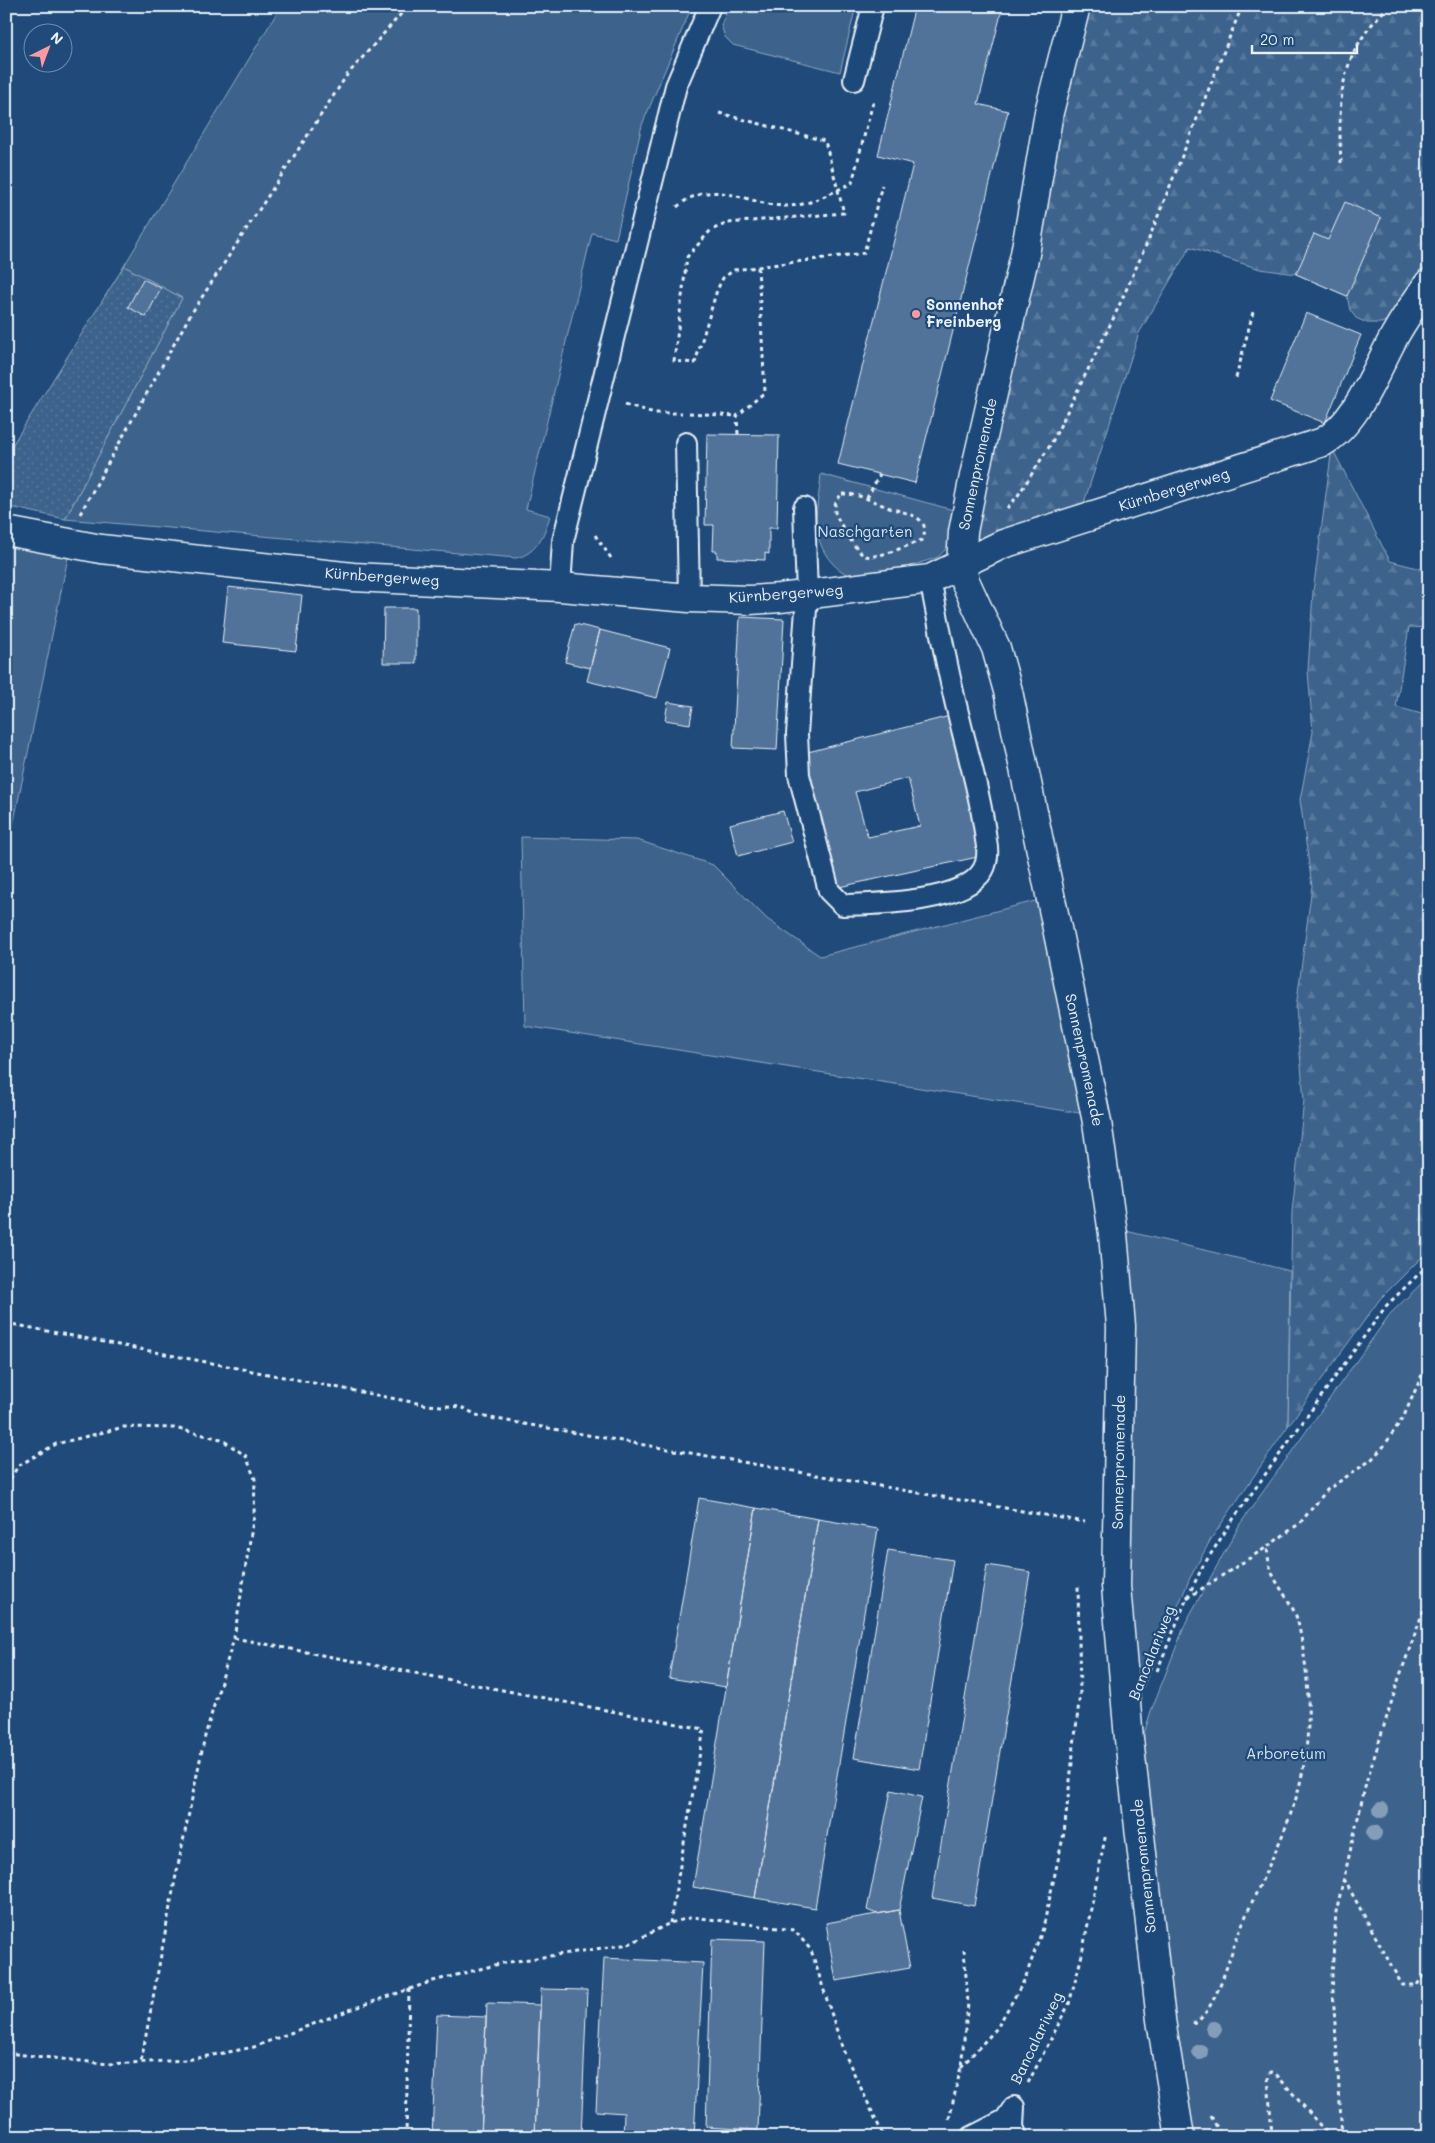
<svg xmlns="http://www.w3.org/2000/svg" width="1435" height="2143" font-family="Mali,sans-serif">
<defs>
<pattern id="forest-firs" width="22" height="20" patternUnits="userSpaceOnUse" patternTransform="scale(1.25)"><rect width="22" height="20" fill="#3c628c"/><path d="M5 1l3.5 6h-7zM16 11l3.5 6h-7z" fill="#58799d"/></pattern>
<pattern id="garden-dots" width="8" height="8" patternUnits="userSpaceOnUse" patternTransform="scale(1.25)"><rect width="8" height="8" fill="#3c628c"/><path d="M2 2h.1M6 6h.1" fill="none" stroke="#58799d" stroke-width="1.8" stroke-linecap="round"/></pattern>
</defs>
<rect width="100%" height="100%" fill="#1f4a7a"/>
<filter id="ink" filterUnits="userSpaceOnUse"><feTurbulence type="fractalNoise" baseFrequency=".02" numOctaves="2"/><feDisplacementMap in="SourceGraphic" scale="10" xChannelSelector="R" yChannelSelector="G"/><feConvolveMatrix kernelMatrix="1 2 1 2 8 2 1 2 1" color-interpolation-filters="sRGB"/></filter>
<g filter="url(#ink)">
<path fill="#3c628c" stroke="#92aac2" d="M281,6H692L642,125L616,239L592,233L526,509L550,516C545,533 537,554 516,558L65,519L182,298L124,266Z
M729,6H856L840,72L733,45L725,37L721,25Z
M821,474L957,511C953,530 953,547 936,558C915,564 887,575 866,577C840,580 821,555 817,531C814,514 820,492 821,474Z
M6,546L68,557L6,860Z
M521,837L637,840L713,865L767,919L820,956L1039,900L1086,1114L525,1026Z
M1122,1230L1290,1271L1288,1426L1211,1539L1190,1578L1138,1699L1127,1600Z
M1429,1276V2137H1189L1175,2067L1142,1740L1151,1711L1186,1622L1240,1524L1390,1314Z"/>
<path fill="url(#forest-firs)" stroke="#92aac2" d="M1090,6H1429V269L1396,317L1381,323H1367L1356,318L1350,310L1347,296L1296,274L1260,269L1190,247L1139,333L1082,509L984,540L977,538L972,530L1061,115Z
M1332,448L1390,561L1429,571V628L1409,627L1396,707L1429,716V1250L1380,1299L1288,1426L1292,1212L1304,1100L1296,1008L1312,886L1300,800L1313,732L1308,671L1313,592Z"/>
<path fill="url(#garden-dots)" stroke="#92aac2" d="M124,266L182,298L65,519L6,506V455Z"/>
<path fill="#517399" stroke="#e8f1f8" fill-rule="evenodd" d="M915,6H1003L978,104L1008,111L915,483L838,464L913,164L878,155Z
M1345,202L1381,218L1347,296L1296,274L1314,234L1328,240Z
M143,279L161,288L146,317L128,307Z
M1306,313L1361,335L1325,423L1270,401Z
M707,434L779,435L777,528H769V554L765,553V560L717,558V551H713L714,525H705Z
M228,587L302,595L296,651L222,643Z
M384,608H416V663H383Z
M740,617L784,619L777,750L733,748Z
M575,624L600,630L590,668L565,662Z
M600,630L670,648L657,698L587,681Z
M668,702L693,706L690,724L665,720Z
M950,716L982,856L839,887L800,754ZM908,778L920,826L868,837L855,792Z
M783,811L792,842L738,856L730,824Z
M699,1498L756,1508L726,1687L669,1678Z
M756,1508L818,1519L755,1898L693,1887Z
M818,1519L878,1529L815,1908L755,1898Z
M888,1550L953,1560L919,1769L854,1758Z
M987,1565L1030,1572L974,1906L932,1898Z
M891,1790L922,1797L899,1910L877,1914L867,1910Z
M899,1910L910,1968L836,1981L826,1923Z
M712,1939L765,1941L758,2130L706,2127Z
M604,1958L703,1963L694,2137H623L624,2113L596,2111Z
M541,1989L587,1990L581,2137H535Z
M487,2003L540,2005L535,2137H481Z
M437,2015L486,2017L481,2137H432Z
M863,2132L864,2137H821Z"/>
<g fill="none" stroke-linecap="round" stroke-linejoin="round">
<g stroke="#e8f1f8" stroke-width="24">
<path id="service" d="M854,80L873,6
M686,443L689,598
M804,508L807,595L797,734L799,775L829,891L843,905C877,904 964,903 983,870C988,861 988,850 986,840C981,797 968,755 958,713C947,669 939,624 930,579
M560,587L563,541L676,86L710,6
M1014,2107L1013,2127L1017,2137
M972,2137L1005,2120L1014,2107"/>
</g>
<g stroke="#e8f1f8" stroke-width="31">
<path id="minor" d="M1076,6L1049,112L1025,254L974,476L963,532L961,564L965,581L996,648L1008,691L1097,1122L1113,1234L1121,1326L1116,1586L1129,1739L1161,2020L1180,2137
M6,531L101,549L353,577L560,587L689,598L750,600L780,598L930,579L1003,544L1323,442C1358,422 1376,369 1395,335C1405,317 1417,300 1429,283"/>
</g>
<path stroke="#e8f1f8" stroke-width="3" stroke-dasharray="4 4" stroke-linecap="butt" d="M719,113L825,141L844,213L728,223L711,230L687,257L674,361L695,363L717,290L723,278L734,270L864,253L882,185
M1341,163C1338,98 1338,55 1389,6
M677,207C714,175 747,206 787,206C810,206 832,192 852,183L873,102
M1236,378L1253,312
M625,404L654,413H682
M689,413L737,416
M738,434L737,416L765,392L758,267
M842,494C858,493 872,501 887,507C902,513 934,515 922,540C909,545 878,559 865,556C858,554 837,520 835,512C834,504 837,499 842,494Z
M867,498L880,474
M1007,508L1017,497L1051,444L1114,317L1148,241L1242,6
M80,514L189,317L347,75L408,6
M595,535L611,558
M6,1323L427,1405L461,1407L479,1416L1085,1522
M6,1486L18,1466L56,1444L124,1427L174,1428L221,1439L246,1456L255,1479L254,1515L234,1638L205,1736L175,1880L141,2062
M1187,1598L1267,1547L1300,1523L1327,1490L1371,1460L1384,1446L1404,1416L1429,1359
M234,1638L704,1729L670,1923
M1157,1671L1187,1598L1203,1566L1234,1518L1386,1306L1429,1264
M1344,1879L1402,1985H1417L1429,1967
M1193,2024C1215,2014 1229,1957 1238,1935C1254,1894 1276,1855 1291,1813C1313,1754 1312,1688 1299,1627C1296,1608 1282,1593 1274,1577C1269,1568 1268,1557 1267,1547
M6,2053L109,2064L187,2060L254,2047L352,2009L433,1981L503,1963L629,1944L670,1923L693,1917L794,1930L811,1950L843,2050L884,2137
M961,2067L997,2028L1025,1979L1043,1928L1064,1833L1080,1693L1078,1585
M1028,2083L1069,2004L1081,1959L1106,1833
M1211,2116L1222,2137
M949,2119L961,2067L968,2003L964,1950
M406,2137L409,1989
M1272,2137L1268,2076L1271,2072L1276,2074L1325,2131L1332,2136L1342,2134
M1342,2137L1332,1975L1336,1912L1366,1783L1399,1678L1429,1595"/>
<use href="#service" stroke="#1f4a7a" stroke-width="20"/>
<use href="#minor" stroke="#1f4a7a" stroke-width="28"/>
</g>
<g fill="#849eb9">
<circle cx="1381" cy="1810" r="8"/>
<circle cx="1374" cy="1833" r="8"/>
<circle cx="1214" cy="2029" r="8"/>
<circle cx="1200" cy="2052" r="8"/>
</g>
</g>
<circle fill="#ff9aa2" stroke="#1f4a7a" stroke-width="2" cx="916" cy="314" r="5"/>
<g text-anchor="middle" stroke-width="4.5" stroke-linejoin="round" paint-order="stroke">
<g font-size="15" font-weight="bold" fill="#e8f1f8" stroke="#1f4a7a" text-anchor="start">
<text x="926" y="310">Sonnenhof<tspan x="926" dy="17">Freinberg</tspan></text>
</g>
<g font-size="15" fill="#e8f1f8" stroke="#1f4a7a">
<text transform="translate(978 464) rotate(-78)" y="5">Sonnenpromenade</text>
<text transform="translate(1174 490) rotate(-17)" y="5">Kürnbergerweg</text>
<text transform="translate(382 577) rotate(4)" y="5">Kürnbergerweg</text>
<text transform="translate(786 594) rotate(-4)" y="5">Kürnbergerweg</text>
<text transform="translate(1084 1060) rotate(78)" y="5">Sonnenpromenade</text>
<text transform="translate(1119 1462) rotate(-89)" y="5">Sonnenpromenade</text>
<text transform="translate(1152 1653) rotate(-68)" y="5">Bancalariweg</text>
<text transform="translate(1144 1866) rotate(-96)" y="5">Sonnenpromenade</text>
<text transform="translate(1037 2038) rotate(-64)" y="5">Bancalariweg</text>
</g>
<g font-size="15" fill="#d7e3ed" stroke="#1f4a7a">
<text x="865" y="537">Naschgarten</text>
<text x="1286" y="1759">Arboretum</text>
</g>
</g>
<rect width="1435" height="2143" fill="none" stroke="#1f4a7a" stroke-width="25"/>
<rect x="12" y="12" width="1410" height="2118" fill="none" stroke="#e8f1f8" stroke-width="2" filter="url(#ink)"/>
<g transform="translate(48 48) rotate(42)"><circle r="24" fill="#1f4a7a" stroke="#6f8dac"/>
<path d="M0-4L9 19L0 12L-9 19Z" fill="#ff9aa2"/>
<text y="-8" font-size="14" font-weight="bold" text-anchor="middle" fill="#e8f1f8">N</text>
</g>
<path d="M1252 45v8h105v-8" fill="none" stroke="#e8f1f8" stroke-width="2.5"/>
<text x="1260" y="45" font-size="15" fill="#e8f1f8" stroke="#1f4a7a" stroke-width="4" paint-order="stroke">20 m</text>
</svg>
